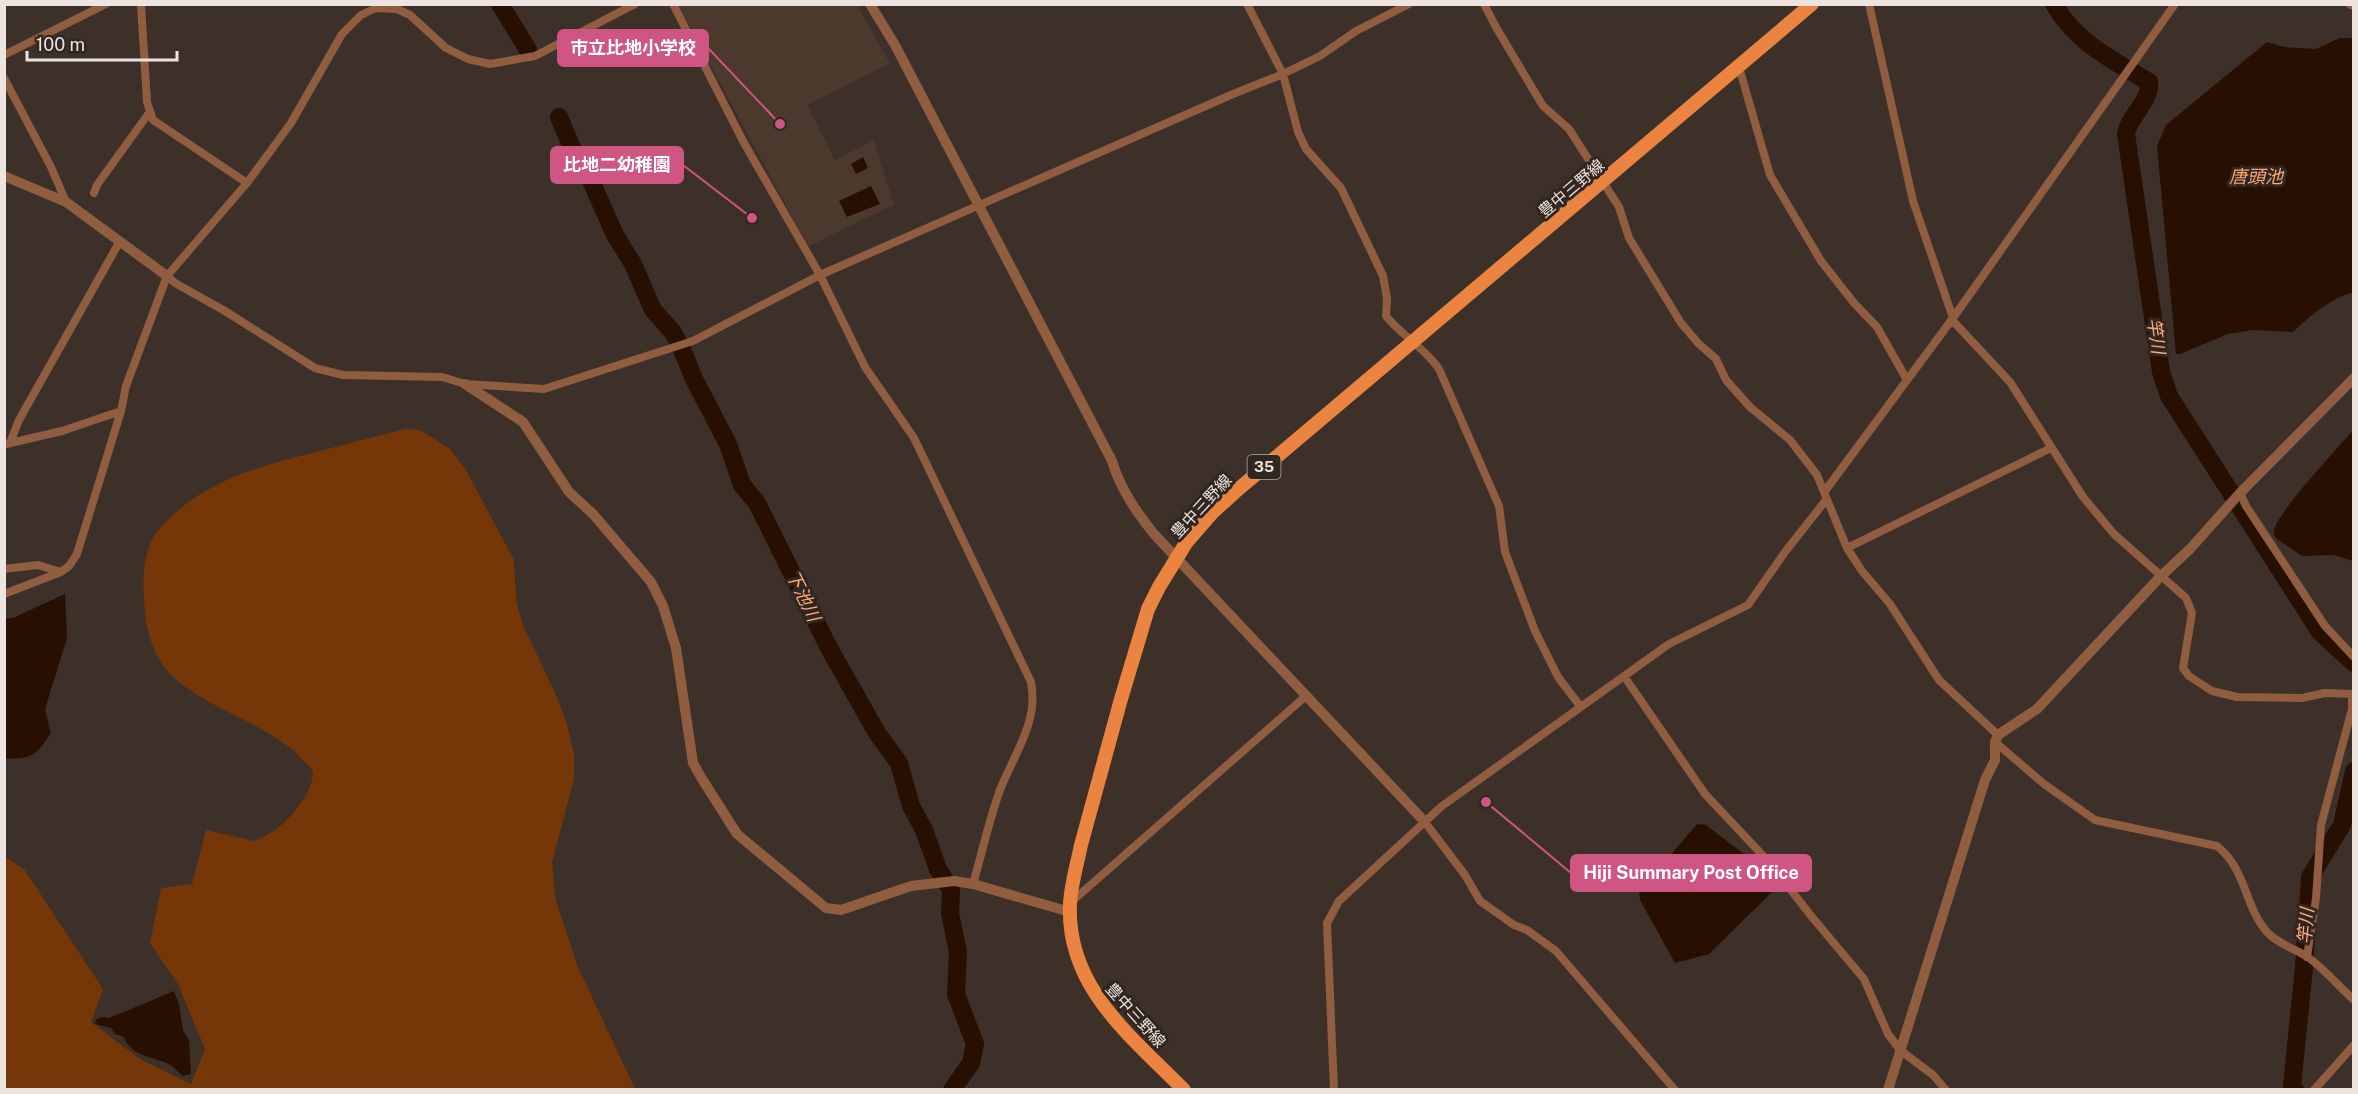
<svg xmlns="http://www.w3.org/2000/svg" width="2358" height="1094" font-family="'Public Sans','Noto Sans JP',sans-serif">
<rect width="100%" height="100%" fill="#3c3029"/>
<path fill="#4b392e" d="M678,5H857L890,63L807,105L835,160L874,140L894,205L808,246Z"/>
<path fill="#763708" d="M405,429L420,430L450,449L466,470L514,560L516,600L522,623L556,695L567,724L574,755V778L552,863L556,901L577,965L635,1089H5V857L24,869L103,989L91,1022L140,1059L191,1084L205,1049L178,984L150,943L161,888L192,884L206,830L254,841C261,838 269,834 275,830C291,819 314,791 313,771C305,763 298,754 290,748C253,718 204,707 170,674C151,654 145,624 144,598C143,577 143,559 152,540C155,533 161,528 166,522C206,480 258,467 312,453C343,445 374,437 405,429Z"/>
<path fill="#270f02" d="M2340,38H2353V292C2330,299 2311,315 2293,332L2252,330L2228,334L2180,354H2176L2157,146L2166,125L2267,42L2284,47L2316,49Z
M863,157L868,168L856,174L851,164Z
M871,186L880,204L847,217L839,201Z
M2353,430V561L2334,555L2302,556L2277,539C2274,535 2273,535 2274,530C2277,513 2339,447 2353,430Z
M65,594L67,638L45,709L51,733C35,757 33,758 5,759V619L13,618Z
M1697,824L1706,825L1749,858L1776,888L1709,954L1675,963L1640,900L1639,892Z
M174,991L179,1005L183,1030L189,1041L191,1074L183,1076C179,1073 176,1069 172,1066C156,1056 131,1058 124,1037L115,1034L111,1028L95,1024L96,1020L101,1017L109,1018Z"/>
<g fill="none" stroke-linecap="round" stroke-linejoin="round">
<path stroke="#270f02" stroke-width="18" d="M500,4L528,50
M2054,4C2075,42 2113,60 2149,82C2151,102 2129,115 2126,134L2161,372L2169,396L2320,632L2354,663
M559,117L572,148L588,174L615,235L633,264L653,310L673,332L683,352L694,379L728,444L742,485L757,503L829,648L877,733L899,763L911,806L924,830L938,869L951,890L950,913L958,952L956,994L975,1044L971,1063L952,1090
M2295,1090L2292,1086L2304,967L2310,877L2342,825L2354,771"/>
<path stroke="#905d40" stroke-width="8" d="M141,4L147,102L153,120L247,183
M1247,4L1283,74L1298,132L1306,149L1341,188L1383,276L1387,298L1386,316C1402,336 1425,348 1439,369L1499,506L1505,552L1535,631L1558,677L1580,706
M1484,4L1497,29L1543,106L1569,129L1619,207L1629,238L1681,323L1698,343L1716,359L1726,380L1750,407L1790,440L1817,475L1847,548L1862,571L1890,604L1939,680L1998,735
M1869,4L1913,201L1953,318
M4,55L106,4
M1739,67L1770,175L1821,261L1854,303L1877,327L1907,380
M4,78L51,167L66,202
M94,193L97,185L149,113
M167,276L175,283L225,311L315,368L343,375L442,377L465,384L544,389L693,341L820,275L744,143L673,4
M1952,320L2010,382L2083,497L2114,534L2186,598L2192,613L2183,668L2189,676L2212,691L2237,697L2302,698L2325,693L2354,694
M10,443L19,420L120,241
M6,444L62,431L121,411
M1825,491L1953,318L2175,4
M2240,493L2246,506L2325,626L2354,657
M1847,548L2051,448
M4,569L38,565L61,572
M4,594L61,572L69,566L77,554L121,411L126,386L167,276L247,183L291,123L342,34L361,15L376,8L397,9L410,15L446,48L468,59L490,64L535,56L635,4
M1624,676L1705,794L1768,861L1812,917L1864,979L1888,1034L1900,1050L1933,1075L1946,1090
M1995,742L2044,784L2095,820L2217,846C2247,870 2244,906 2267,932C2278,944 2293,948 2306,956C2323,967 2338,986 2354,1000
M1424,821L1465,875L1480,901L1514,925L1527,930L1556,951L1675,1090
M973,884C982,853 989,820 1000,790C1014,754 1039,722 1031,682L914,438L865,367L820,275L1233,94L1283,74L1320,56L1356,31L1409,4
M1070,903L1307,695
M2307,957L2316,898L2321,825L2352,709V698L2354,697
M1334,1090L1327,923L1339,901L1442,806L1669,644L1748,605L1785,552L1826,500
M2314,1090L2354,1045"/>
<path stroke="#905d40" stroke-width="10" d="M870,4L895,45L1112,461C1121,490 1135,510 1154,534L1424,821
M2351,4L2354,5
M4,176L66,202L167,276
M465,384L523,422L569,492L593,514L651,582L663,606L676,648L693,763L702,779L737,834L826,908L841,910L911,886L954,881L973,884L1070,912
M1888,1090L1985,780L1995,760V742L1998,735L2037,709L2160,577L2190,549L2240,493L2354,378"/>
<path stroke="#eb8341" stroke-width="14" d="M1184,1090C1131,1036 1066,987 1070,904C1071,884 1077,865 1081,845L1121,699L1148,609L1159,587L1186,543L1213,512L1235,492L1812,4"/>
</g>
<g text-anchor="middle" stroke-width="6" stroke-linejoin="round" paint-order="stroke">
<rect fill="#322620" stroke="#b5aba6" stroke-width="1.5" x="1247.5" y="455" width="33" height="24" rx="4.5"/>
<g font-size="15" font-weight="bold" fill="#ede4e0">
<text x="1264" y="472">35</text>
</g>
<g font-size="16" fill="#ede4e0" stroke="#322620">
<text transform="translate(1571 188) rotate(-40)" y="6">豊中三野線</text>
<text transform="translate(1201 506) rotate(-47)" y="6">豊中三野線</text>
<text transform="translate(1136 1015) rotate(48)" y="6">豊中三野線</text>
</g>
<g font-size="18" font-style="italic" fill="#feaa7a" stroke="#322620">
<text x="2256" y="183">唐頭池</text>
<text transform="translate(2156 336) rotate(82)" y="6">竿川</text>
<text transform="translate(803 596) rotate(64)" y="6">下池川</text>
<text transform="translate(2306 926) rotate(-85)" y="6">竿川</text>
</g>
</g>
<path fill="none" stroke="#cf5583" stroke-width="2" d="M780 124L708 48M752 218L683 165M1486 802L1571 873"/>
<g fill="#cf5583" stroke="#322620" stroke-width="2">
<circle cx="780" cy="124" r="6"/>
<circle cx="752" cy="218" r="6"/>
<circle cx="1486" cy="802" r="6"/>
</g>
<g fill="#cf5583" stroke="#cf5583" stroke-width="2">
<rect x="558" y="30" width="150" height="36" rx="6"/>
<rect x="551" y="147" width="132" height="36" rx="6"/>
<rect x="1571" y="855" width="240" height="36" rx="6"/>
</g>
<g font-size="18" text-anchor="middle" font-weight="bold" fill="#fff">
<text x="633" y="54">市立比地小学校</text>
<text x="617" y="171">比地二幼稚園</text>
<text x="1691" y="879">Hiji Summary Post Office</text>
</g>
<rect width="2358" height="1094" fill="none" stroke="#ede4e0" stroke-width="12"/>
<path d="M27 51v9h150v-9" fill="none" stroke="#ede4e0" stroke-width="3"/>
<text x="36" y="51" font-size="18" fill="#ede4e0" stroke="#322620" stroke-width="4.5" paint-order="stroke">100 m</text>
</svg>
